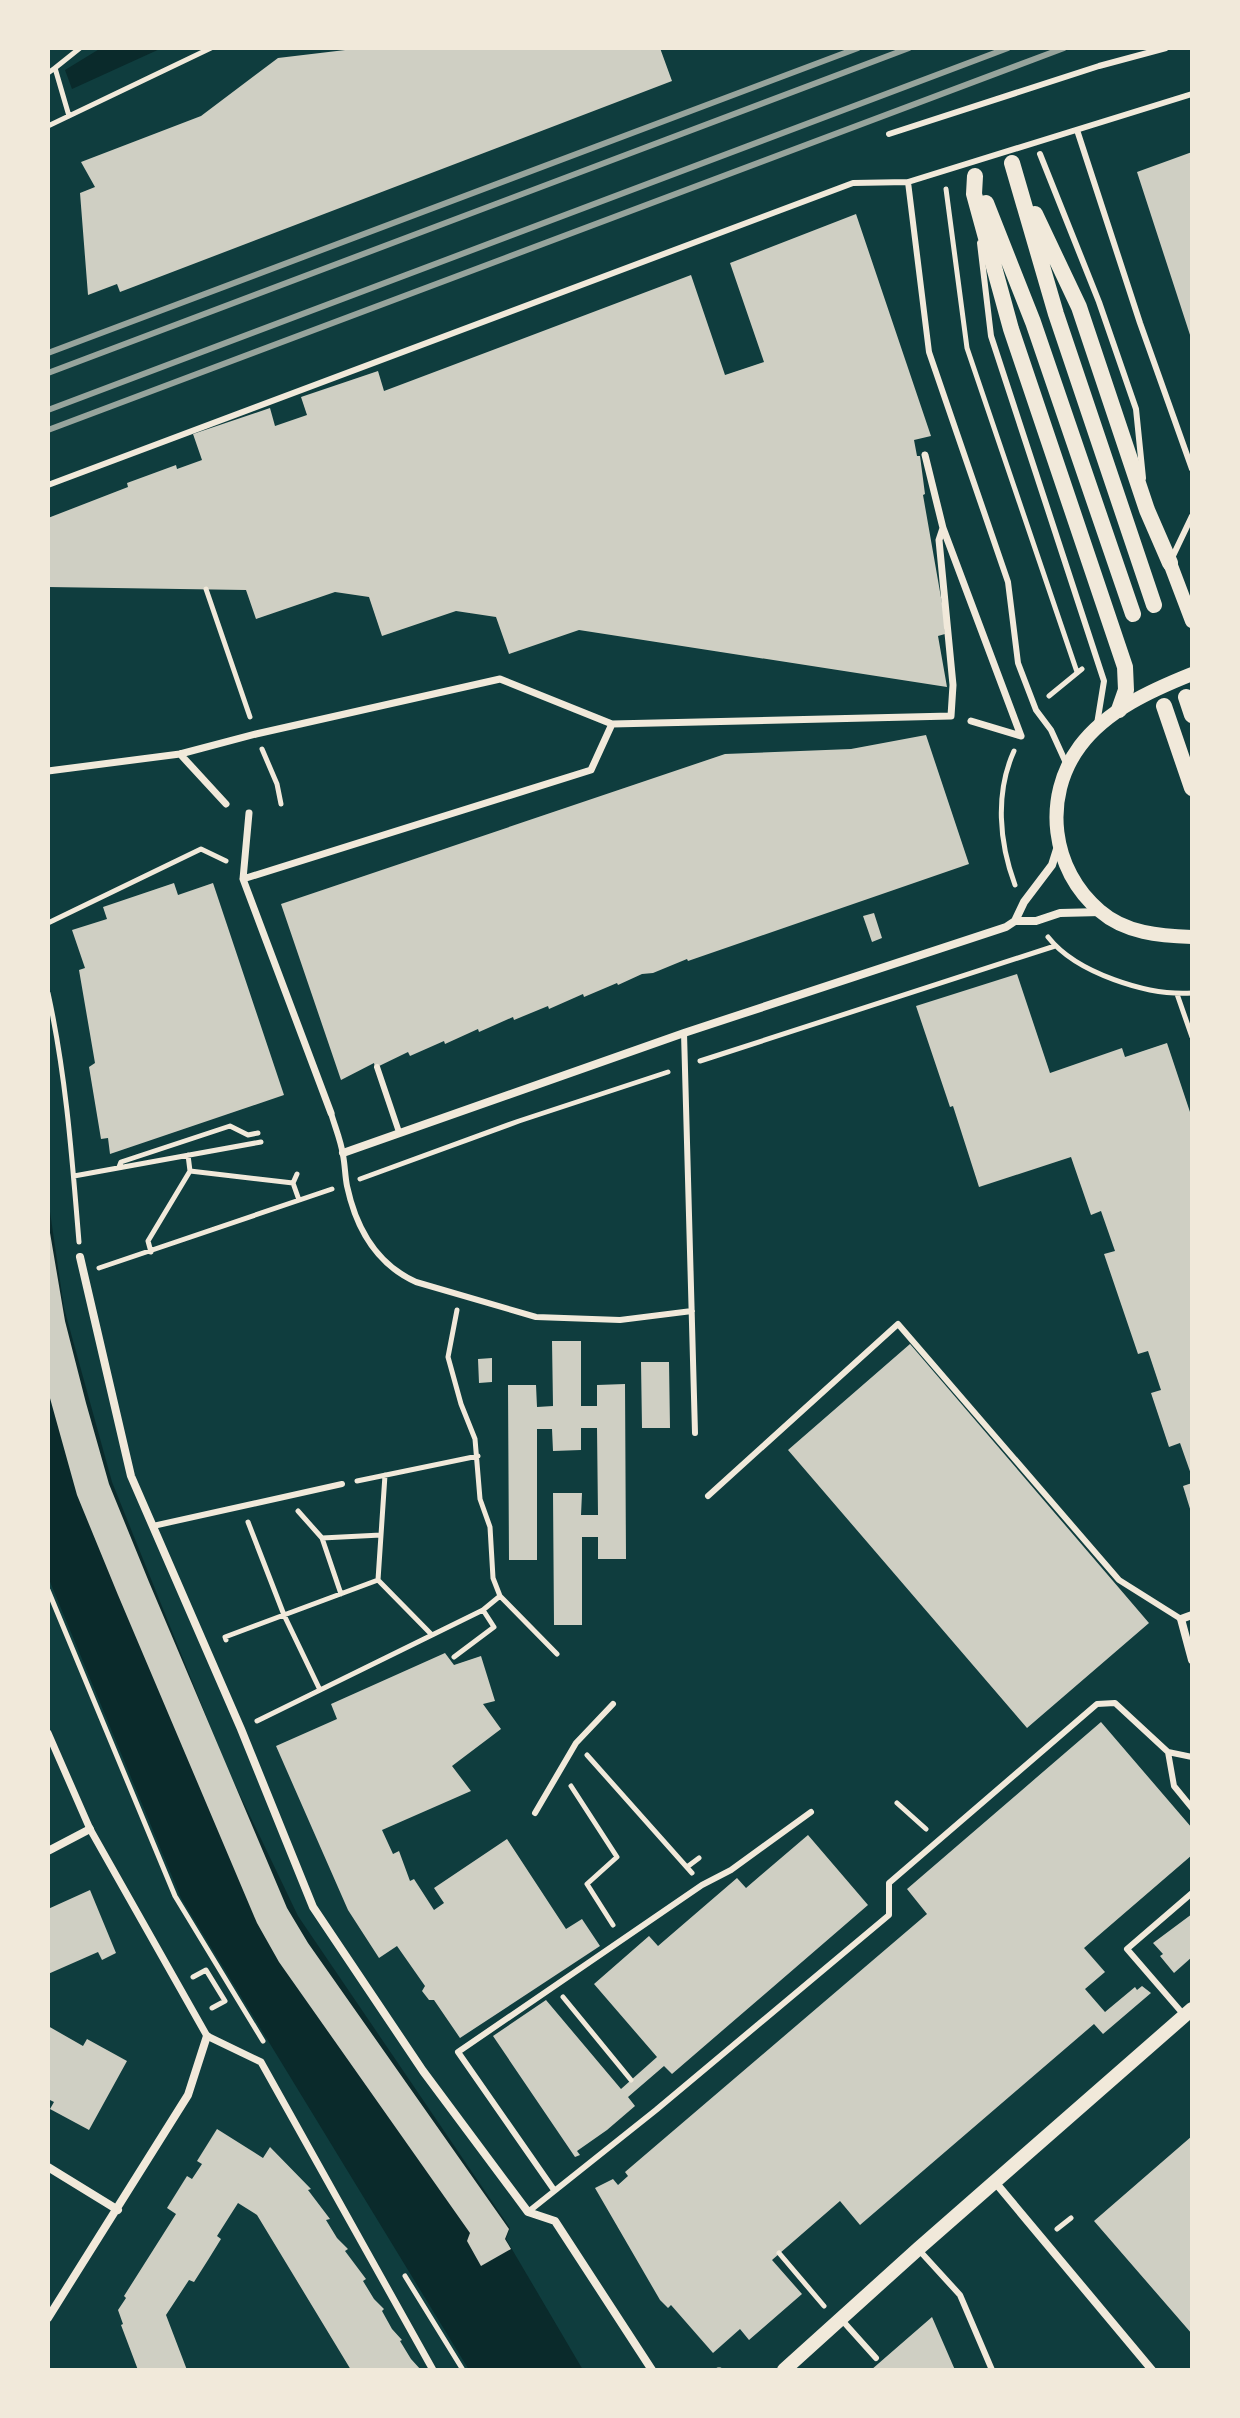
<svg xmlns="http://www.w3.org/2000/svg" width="1240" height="2418" font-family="Quicksand,sans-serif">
<rect width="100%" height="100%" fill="#0f3d3e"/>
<path fill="#0a2a2b" d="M101,48H162L72,89L65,70Z
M48,1198L64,1308L112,1482L227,1768L298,1916L510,2228L506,2239L583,2370H469L181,1898L48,1577Z"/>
<path fill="#cfcfc3" d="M362,48H660L672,81L120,292L117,284L88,295L80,193L95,187L81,162L201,116L278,58Z
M1192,152V338H1191L1137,172Z
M856,214L931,436L914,440L917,456H920L925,494L923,495L946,626H944L945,634L938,636L947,687L579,630L509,654L496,617L456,611L382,636L369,597L335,592L256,619L246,590L48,587V518L128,487L127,483L176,465L177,469L202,460L193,434L270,408L275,426L307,415L301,397L378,371L384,391L691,275L725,375L764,362L730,263Z
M926,735L969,864L688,961L687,959L653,973L642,974L618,985L617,983L584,997L583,994L549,1009L548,1006L514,1020L513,1017L479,1032L478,1029L445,1044L444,1041L410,1056L408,1052L375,1068L374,1063L341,1080L281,904L725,754L851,749Z
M174,883L178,895L213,883L284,1095L110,1154L108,1138L101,1139L89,1067L95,1063L79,970L85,968L72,930L107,919L103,907Z
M874,913L882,938L872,942L863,916Z
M1017,974L1050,1073L1122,1048L1125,1057L1167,1043L1192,1118V1477L1180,1443L1169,1447L1151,1393L1161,1390L1148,1351L1138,1354L1104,1254L1115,1251L1101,1211L1091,1215L1071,1157L979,1187L953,1106L950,1107L916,1006Z
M48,1221L65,1321L86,1403L109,1484L149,1582L287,1908L308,1943L509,2229L505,2239L511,2249L481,2266L467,2241L470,2233L279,1962L257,1923L118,1595L77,1495L48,1391Z
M552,1341H581V1406H597V1385L625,1384L626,1559H598V1537H582V1625H554L553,1493H582L581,1515H598L597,1428H581V1450L553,1451L552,1429H537V1560H509L508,1385H536L537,1407L553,1406Z
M910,1344L1149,1623L1027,1728L788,1450Z
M492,1358V1382L479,1383L478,1359Z
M641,1362H669L670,1428H642Z
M1192,1483V1512H1191L1183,1486Z
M445,1653L454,1665L481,1656L495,1701L483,1704L501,1729L452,1766L471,1791L382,1830L393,1854L399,1851L410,1881L414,1879L434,1910L444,1903L434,1888L507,1839L566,1929L582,1919L600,1946L460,2038L434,2000H429L422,1991L425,1986L397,1946L379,1958L348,1910L276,1746L337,1719L331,1704Z
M1101,1722L1192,1828V1855L1084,1948L1105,1972L1085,1989L1105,2012L1135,1987L1137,1990L1142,1986L1151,1993L1103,2034L1094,2024L860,2225L840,2201L772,2260L802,2294L749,2340L740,2329L713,2353L671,2305L668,2308L660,2300L595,2188L613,2179L618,2185L628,2176L625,2172L927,1914L907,1889Z
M808,1835L868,1905L672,2074L664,2066L628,2097L635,2106L607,2130L577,2151L580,2155L575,2157L493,2036L546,2000L621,2089L657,2057L594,1984L649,1936L658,1946L737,1878L746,1888Z
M90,1890L116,1953L102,1960L98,1952L48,1974V1909Z
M1192,1914V1957L1174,1973L1160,1956L1163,1954L1153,1943Z
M48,2026L83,2046L87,2039L127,2061L89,2130L50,2109L54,2102L48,2099Z
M217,2129L263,2158L270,2147L311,2189L308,2190L330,2219L326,2220L337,2238L348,2249L345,2251L366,2279L363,2281L374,2299L384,2309L382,2311L392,2329L402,2340L400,2341L411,2359L421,2370H351L257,2215L238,2203L217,2236L221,2239L208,2260L194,2282L189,2280L166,2315L187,2370H138L121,2325L123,2324L118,2310L126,2298L124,2296L176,2214L167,2208L187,2176L192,2179L202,2164L197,2161Z
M1192,2136V2334L1094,2221Z
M932,2317L955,2370H871Z"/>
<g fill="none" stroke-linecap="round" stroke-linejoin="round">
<path stroke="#f1e9da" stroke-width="5" d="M48,73L55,68
M69,116L55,68L80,48
M48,126L211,48
M946,189L967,348L1077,672
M206,589L250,717
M1049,696L1082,669
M262,749L277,784L281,804
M1014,751C995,793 999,842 1015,885
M48,923L201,849L226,861
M1048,937C1076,973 1148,996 1192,993
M48,993C66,1075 72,1157 79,1242
M1177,994L1192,1037
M700,1061L1055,946
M119,1167L121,1162L230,1126L248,1135L258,1133
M190,1171L293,1183
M297,1174L293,1183L299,1200
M74,1176L261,1142
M360,1179L519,1121L668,1072
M151,1252L148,1241L190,1171L188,1155
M99,1268L332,1189
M457,1310L448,1357L461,1404L475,1439L480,1499L490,1527L493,1578L500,1596
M357,1481L478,1456
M298,1511L322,1538L341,1594
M248,1522L284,1615L320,1690
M322,1538L381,1535
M378,1580L385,1475
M48,1590L175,1896L263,2041
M226,1640L225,1637L378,1580L432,1635
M454,1657L494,1627L483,1610
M257,1721L483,1610L500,1596L557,1654
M587,1755L692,1873
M571,1786L617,1857L587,1884L613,1925
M897,1803L926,1829
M687,1867L699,1858
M193,1977L206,1970L225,2001L212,2008
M563,1997L631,2080
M1057,2229L1071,2218
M779,2253L824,2306
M405,2276L463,2370
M718,2370H720"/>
<path stroke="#f1e9da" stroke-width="6" d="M1077,130L1140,323L1192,469
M889,134L1099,66L1166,48
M1040,154L1099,302L1136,409L1143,478
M908,182L929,352L1008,582L1018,663L1036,710L1051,730L1066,763
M980,243L991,336L1104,681L1097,724
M48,485L853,183L908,182L1192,94
M1171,560L1192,516
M684,1033L695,1433
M377,1067L399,1132
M331,1113C335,1127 341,1141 343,1155C345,1165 345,1176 347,1186C356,1228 376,1264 416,1282L536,1317L620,1320L692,1311
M708,1496L898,1324L1119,1580L1181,1619
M153,1526L342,1484
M1168,1752L1174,1786L1192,1808
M535,1813L576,1743L613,1704
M1184,2015L1127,1949L1192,1893
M554,2190L458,2052L702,1885L731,1870L811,1812
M528,2212L656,2110L889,1915V1883L1097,1704L1115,1703L1168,1752L1192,1757
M918,2249L960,2295L992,2370
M841,2319L876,2358"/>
<path stroke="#f1e9da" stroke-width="7" d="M925,455L943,528
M971,721L1021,736
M180,754L226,804
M48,771L180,754L256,734L500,679L612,724L951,716L953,685L939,540L943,528L1021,736
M249,813L243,879L331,1113
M243,879L591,770L612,724
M48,1733L90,1829L207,2036L261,2062L433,2370"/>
<path stroke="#f1e9da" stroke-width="8" d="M1015,921H1036L1060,913L1101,912
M343,1153L684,1033L1006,927L1015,921L1024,902L1052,865L1058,846
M80,1257L131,1476L241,1729L313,1907L423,2071L528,2212L555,2221L652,2370
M1192,1615L1181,1619L1192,1660
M48,1851L90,1829
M48,2167L118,2210
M995,2182L1152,2370
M48,2318L188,2095L207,2036"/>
<path stroke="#f1e9da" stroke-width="14" d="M1170,563L1192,621
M1192,674C1152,690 1107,710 1080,746C1042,797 1051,870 1100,911C1125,933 1160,936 1192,937
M784,2370L918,2249L1192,2009"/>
<path stroke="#f1e9da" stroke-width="16" d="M1012,163L1056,314L1154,605
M975,176L974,194L1011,329L1125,667L1126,690L1119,710
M986,203L1033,322L1133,614
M1035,214L1079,307L1147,510L1170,563
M1186,697L1192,715
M1164,706L1192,788"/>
<path stroke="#97a49c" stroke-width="6" d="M48,353L858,48
M48,373L909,48
M48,410L1008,48
M48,430L1064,48"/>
</g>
<rect width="1240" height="2418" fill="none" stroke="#f1e9da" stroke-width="100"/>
</svg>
